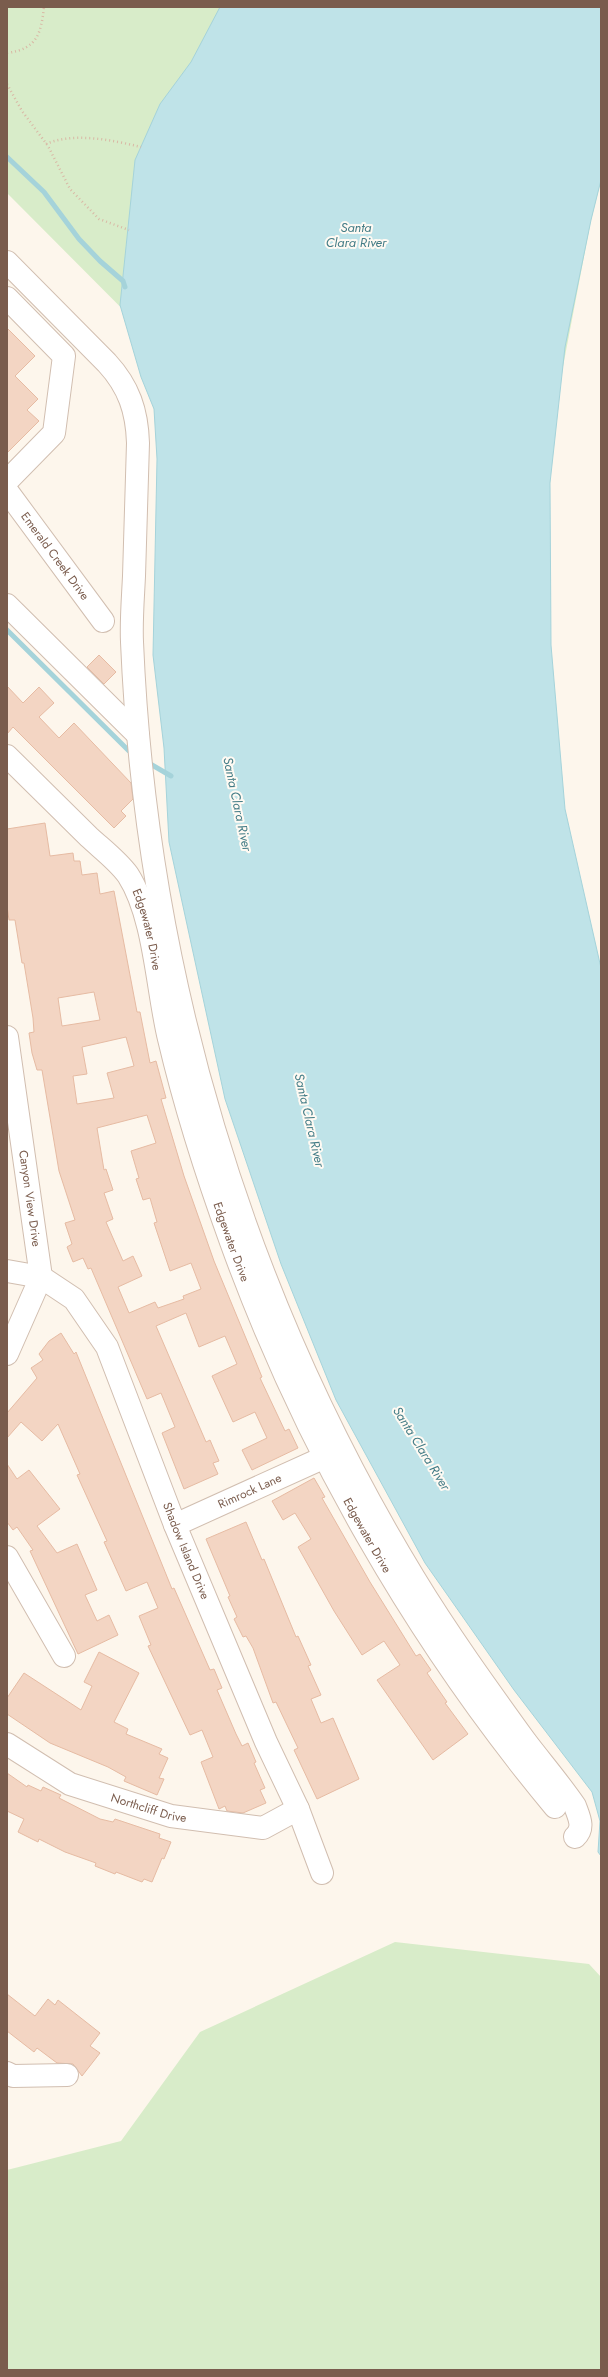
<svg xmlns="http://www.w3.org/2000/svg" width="608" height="2377" font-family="Jost,sans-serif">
<rect width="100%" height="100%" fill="#fdf6ec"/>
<path fill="#d8ecc9" d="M7,7H601V180L591,220L561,377L374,562L7,193Z
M395,1942L589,1964L601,1977V2370H7V2170L121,2141L200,2032Z"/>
<path fill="#bfe3e8" stroke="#a5d3da" d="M220,7H601V180L591,220L565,347L550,483L551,645L565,809L601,968V1856L598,1852L600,1821L592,1792L514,1690L425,1563L336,1400L281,1264L225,1099L169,842L164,748L153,655L157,459L154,409L141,377L120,305L135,160L160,104L191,62Z"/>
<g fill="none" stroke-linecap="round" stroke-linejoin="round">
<path stroke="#a5d3da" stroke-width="5" d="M7,157L44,192L79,239L100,261L123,281L125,287
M7,630L129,751L135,755
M147,762L171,776"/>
</g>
<path fill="#f3d5c3" stroke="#e6bba3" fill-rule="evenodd" d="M7,328L35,356L15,376L38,399L27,410L39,421L7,453Z
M99,655L116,672L104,684L87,667Z
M7,686L23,703L39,687L54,703L39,717L59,738L74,723L131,783L133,799L121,811L126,816L114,828L13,727L7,734Z
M45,823L50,856L73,853L74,861H80L82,875L97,873L100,894L114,891L137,1012H140L150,1063L156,1061L166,1098L161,1099L184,1176L214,1261L262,1377L260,1378L285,1431L289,1429L298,1448L252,1470L242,1450L267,1438L255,1412L233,1422L212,1376L237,1364L225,1336L199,1347L186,1313L156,1326L206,1442L210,1440L219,1461L213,1463L218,1474L184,1489L162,1433L175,1427L161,1393L147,1399L91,1268L88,1269L83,1258L73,1262L67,1247L72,1244L65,1223L75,1220L59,1171L42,1070H37L32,1053L29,1033L34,1032L33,1018L24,963H22L15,920H9L7,906V829ZM94,992L100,1020L62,1026L58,998ZM126,1037L134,1066L107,1073L114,1098L77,1104L73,1076L87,1074L82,1047ZM147,1115L156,1143L131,1151L139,1178L136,1179L143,1200L150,1198L157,1222L154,1223L170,1271L191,1263L201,1289L183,1296L184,1299L158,1308L155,1302L129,1313L118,1287L142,1276L133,1256L123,1261L106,1222L113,1219L104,1193L113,1190L106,1169L104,1170L97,1128Z
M61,1333L74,1354L76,1352L172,1589L174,1588L210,1670L214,1669L222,1688L217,1690L236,1734L242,1746L248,1743L256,1762L254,1763L265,1788L260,1790L266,1803L243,1813L227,1811L225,1806L219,1809L201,1762L213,1757L202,1730L190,1735L148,1646L151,1645L139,1616L158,1608L147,1582L126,1591L104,1542L107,1541L77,1475L80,1474L58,1424L42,1441L21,1422L7,1438V1413L37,1378L31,1368L43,1360L39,1354L49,1341Z
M7,1464L17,1479L29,1470L60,1509L37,1526L57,1553L77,1544L97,1590L85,1595L97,1621L109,1615L118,1635L78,1654L30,1551L33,1550L17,1527L13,1530L7,1522Z
M314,1478L325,1497L322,1498L370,1582L416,1656L420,1654L431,1670L427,1673L447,1702L445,1703L468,1734L433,1760L377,1680L400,1665L384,1641L362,1655L334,1611L298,1547L311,1539L295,1513L283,1520L272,1501Z
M246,1522L262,1560L264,1559L296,1637L298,1636L311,1665L308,1666L321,1695L311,1699L321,1723L333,1718L359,1779L317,1799L294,1750L298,1748L286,1723L276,1702L273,1703L253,1648L246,1636L243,1637L234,1619L237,1617L228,1597L230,1596L206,1539Z
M99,1652L139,1673L114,1722L128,1729L126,1734L162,1749L159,1754L168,1758L159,1778L164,1779L157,1795L124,1781L126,1777L108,1767L50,1743L7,1714V1698L24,1673L81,1710L92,1686L84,1682Z
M7,1773L27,1787L28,1785L41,1791L43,1787L61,1795L59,1798L100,1819L113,1822L115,1819L160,1834L159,1838L171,1842L164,1859L162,1858L152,1882L144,1879L142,1882L116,1872L115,1874L95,1866L96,1863L65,1852L39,1839L38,1842L18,1832L24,1819L7,1811Z
M7,1994L35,2016L48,1999L55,2005L58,2000L100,2033L90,2046L100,2053L82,2076L73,2064L57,2063L37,2048L34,2052L7,2031Z"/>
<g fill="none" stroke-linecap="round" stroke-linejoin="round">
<g stroke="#d1beb0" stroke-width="24">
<g id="minor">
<path d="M7,262L107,363C129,387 137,411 138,443C137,487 135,532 134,576C133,598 131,620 132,642C146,973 242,1295 414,1578C448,1634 487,1688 526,1742C542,1763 560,1784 575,1806C579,1817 585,1828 575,1837"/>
<path d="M7,298L64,356L54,433L7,481"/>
<path id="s1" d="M7,491L103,621"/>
<path d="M7,605L138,735"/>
<path id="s2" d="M7,756C34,783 62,810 89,837C102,849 118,861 128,875C155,917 157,990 169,1039C185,1107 207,1176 231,1242C305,1446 416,1640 555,1807"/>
<path id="s3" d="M7,1037L41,1277L7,1354"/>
<path id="s4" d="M7,1271L41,1277L74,1299L107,1347L175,1525L266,1742L298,1809L322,1873"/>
<path id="s5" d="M175,1525L325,1457L334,1447"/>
<path d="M7,1557L64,1656"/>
<path id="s6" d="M7,1744L70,1784L171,1816L263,1828L298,1809"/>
<path d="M7,2073L13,2076L67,2075"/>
</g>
</g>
<path stroke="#d9b8a5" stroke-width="2.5" stroke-dasharray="1 3" stroke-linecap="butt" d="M7,53C37,49 41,34 44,7
M7,84L22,111L48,146L70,189L99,219L129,230
M46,144C74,132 112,140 141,147"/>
<use href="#minor" stroke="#fff" stroke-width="22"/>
</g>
<g text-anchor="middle" stroke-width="4" stroke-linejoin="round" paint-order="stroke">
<g font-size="12" fill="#7a5c4d" stroke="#fffaf3">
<text dy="4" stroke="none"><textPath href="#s1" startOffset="81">Emerald Creek Drive</textPath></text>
<text dy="4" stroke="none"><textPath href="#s2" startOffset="228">Edgewater Drive</textPath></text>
<text dy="4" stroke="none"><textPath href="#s3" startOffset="163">Canyon View Drive</textPath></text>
<text dy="4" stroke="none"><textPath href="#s2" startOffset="552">Edgewater Drive</textPath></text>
<text dy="4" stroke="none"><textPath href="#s5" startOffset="82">Rimrock Lane</textPath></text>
<text dy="4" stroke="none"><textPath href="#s2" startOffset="876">Edgewater Drive</textPath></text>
<text dy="4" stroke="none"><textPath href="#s4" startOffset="351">Shadow Island Drive</textPath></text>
<text dy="4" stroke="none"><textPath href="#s6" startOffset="157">Northcliff Drive</textPath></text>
</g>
<g font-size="13" font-style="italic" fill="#437c86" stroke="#fffaf3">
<text x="356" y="232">Santa<tspan x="356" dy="15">Clara River</tspan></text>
<text transform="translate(238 804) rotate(78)" y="5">Santa Clara River</text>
<text transform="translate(310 1120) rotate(77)" y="5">Santa Clara River</text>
<text transform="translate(422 1448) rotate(58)" y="5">Santa Clara River</text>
</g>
</g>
<rect width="608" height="2377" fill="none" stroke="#7a5c4d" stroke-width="16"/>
</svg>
